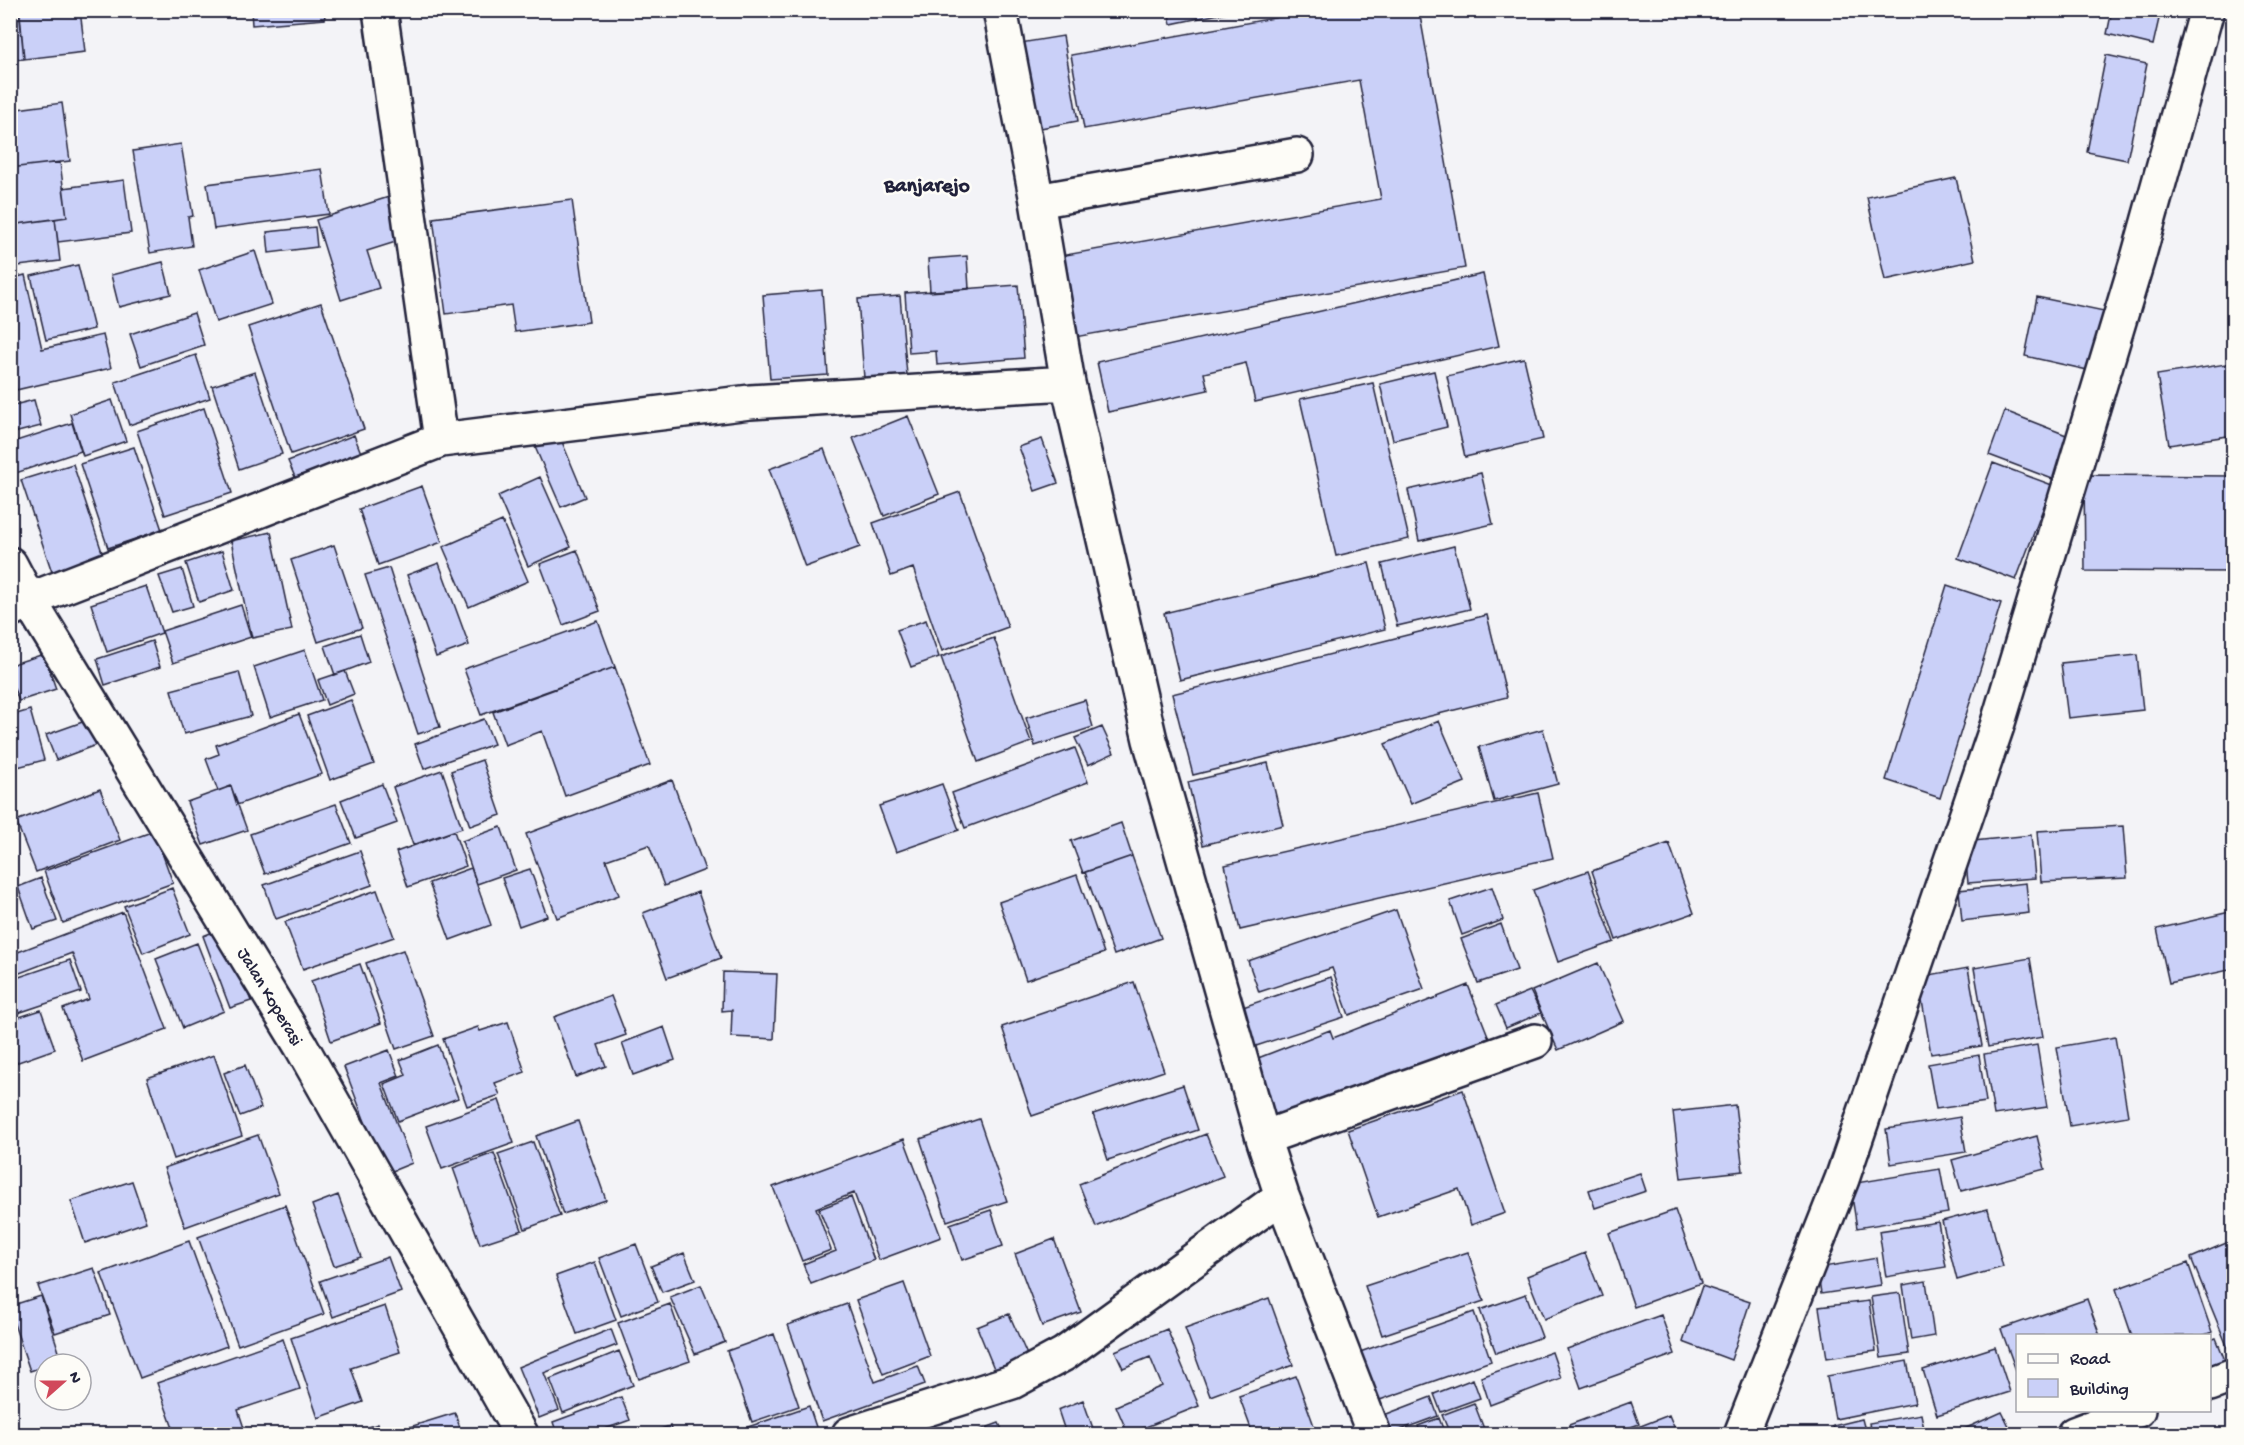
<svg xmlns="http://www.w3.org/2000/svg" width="2244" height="1445" font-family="'Gochi Hand',sans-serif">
<rect width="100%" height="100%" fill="#f3f3f7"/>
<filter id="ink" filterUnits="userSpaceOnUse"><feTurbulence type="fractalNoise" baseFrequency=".0167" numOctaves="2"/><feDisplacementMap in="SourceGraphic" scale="12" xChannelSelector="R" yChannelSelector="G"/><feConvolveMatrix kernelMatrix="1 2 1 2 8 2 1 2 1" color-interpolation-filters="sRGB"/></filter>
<g filter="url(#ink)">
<path fill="#cad0f8" stroke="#22223b" stroke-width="1.5" d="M19,10H80L85,52L24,59Z
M251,10H324L325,19L252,25Z
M1168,10H1238L1171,24Z
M1318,10H1419L1465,268L1075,337L1060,256L1381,199L1359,80L1084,129L1071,55Z
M2112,10H2161L2153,45L2107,34Z
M20,14L24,59L10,60V15Z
M1063,36L1078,121L1035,129L1020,43Z
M2106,55L2147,64L2127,160L2087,152Z
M62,103L70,161L10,168V110Z
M181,144L193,216L188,217L192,246L150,253L133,151Z
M60,162L67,217L10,225V168Z
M322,169L329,214L214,229L207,184Z
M1956,178L1975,260L1885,280L1867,197Z
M124,180L131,233L58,242L55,219L67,217L63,188Z
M389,197L402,240L367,251L379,288L341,300L316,220Z
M572,200L589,322L515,332L511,305L446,314L433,218Z
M55,219L60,261L10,267V225Z
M315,227L317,247L269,253L267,232Z
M255,251L272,304L216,322L199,270Z
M967,256L969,289L930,292L928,259Z
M163,262L171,294L119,307L111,275Z
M78,265L94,329L46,340L31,276Z
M1483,274L1499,346L1255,402L1246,363L1204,373L1208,390L1108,412L1097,362Z
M25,275L42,349L103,335L111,368L16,390L10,366V279Z
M1018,285L1024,358L937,365L936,351L909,353L905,293Z
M822,290L828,375L770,379L763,295Z
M900,296L907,375L864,378L858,299Z
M2037,297L2104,311L2092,371L2025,356Z
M321,303L364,429L291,454L248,327Z
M194,313L204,345L141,366L130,334Z
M196,355L210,398L129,425L115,382Z
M1524,358L1543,439L1465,457L1447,376Z
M2232,363L2234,375V435L2169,445L2157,375Z
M1434,371L1447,427L1393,440L1380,384Z
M255,372L282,454L239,469L212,386Z
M1373,383L1409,539L1336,556L1300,399Z
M34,400L41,426L10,434V406Z
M112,400L126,441L83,456L70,414Z
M204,408L232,493L165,515L137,431Z
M2005,411L2079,440L2063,483L1989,455Z
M908,416L939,494L884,516L853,438Z
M72,423L81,451L10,475V443Z
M354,435L363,458L298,484L288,461Z
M560,437L585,497L561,507L535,447Z
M1042,439L1058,483L1035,491L1019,447Z
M134,447L162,530L108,548L80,464Z
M824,449L860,547L805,567L769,469Z
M1993,463L2052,485L2016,580L1958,558Z
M73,464L103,555L52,572L21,480Z
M1481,473L1493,524L1419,541L1408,490Z
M2084,475L2234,476V572L2085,571Z
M540,477L571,547L528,566L498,496Z
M422,486L442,542L378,565L359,509Z
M960,492L1008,627L942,651L913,568L891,576L873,523Z
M502,521L528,581L469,607L443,547Z
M271,532L292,630L252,638L231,541Z
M334,545L362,628L318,642L291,560Z
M1454,546L1470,609L1397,626L1382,564Z
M577,550L600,611L563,625L540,564Z
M222,551L234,590L199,602L186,563Z
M439,563L469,645L436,657L407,575Z
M1369,563L1385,629L1180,680L1164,613Z
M389,568L440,727L418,734L365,575Z
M182,569L193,606L172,612L159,576Z
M1947,585L2001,603L1940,798L1886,780Z
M146,586L162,633L107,652L91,604Z
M241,605L251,637L173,663L162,631Z
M1487,615L1507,697L1193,775L1172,694Z
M926,620L939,657L911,667L897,630Z
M598,621L615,667L481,715L464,669Z
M360,634L369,662L335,675L325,646Z
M994,638L1031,742L978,762L941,657Z
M152,641L160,667L105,685L97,659Z
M305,650L322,700L270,717L254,667Z
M44,654L56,689L19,701L10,679V665Z
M2137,655L2143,710L2068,718L2061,663Z
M615,667L650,765L565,796L542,731L505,745L493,712Z
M345,671L354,694L327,705L318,680Z
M239,672L251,716L184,734L171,690Z
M351,700L374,764L330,780L307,716Z
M1085,700L1093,727L1035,746L1026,718Z
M30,710L44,760L10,769V716Z
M299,714L322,774L237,805L231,786L218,791L206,759L219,754L216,745Z
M484,719L494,744L424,769L415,744Z
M88,720L96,745L56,760L46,735Z
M1439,721L1465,782L1411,804L1385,744Z
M1102,727L1114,753L1088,765L1075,738Z
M1543,729L1558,784L1494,801L1479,747Z
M1075,748L1088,782L965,828L952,793Z
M482,760L501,815L470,826L451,771Z
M1268,763L1283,825L1203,845L1188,782Z
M442,770L462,828L413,845L393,787Z
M672,780L705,870L664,886L649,845L606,860L619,895L557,918L526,834Z
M382,784L397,823L356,838L341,800Z
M942,784L959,830L896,852L879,806Z
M231,786L247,830L203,845L187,802Z
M100,789L120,840L36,872L16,821Z
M1538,793L1553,858L1240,930L1225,865Z
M336,804L351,843L265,874L250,834Z
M1121,823L1132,856L1083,873L1071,841Z
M2123,826L2127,878L2041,882L2037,831Z
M501,827L516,870L477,884L462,841Z
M154,831L173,883L63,923L44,871Z
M454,831L466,866L408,887L396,852Z
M2031,835L2035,878L1968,883L1964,842Z
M1669,843L1694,913L1616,940L1592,871Z
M360,851L372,885L276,919L264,885Z
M1132,856L1161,938L1114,955L1085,872Z
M471,868L491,925L450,940L429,883Z
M530,869L547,916L519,926L502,878Z
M1588,871L1614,942L1558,962L1533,890Z
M1077,875L1104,953L1026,980L999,902Z
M41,878L57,921L33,929L18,887Z
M2026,883L2029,913L1962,921L1959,890Z
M1492,887L1503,920L1462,935L1450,901Z
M172,888L190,934L143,953L124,906Z
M377,890L394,937L303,969L285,922Z
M698,892L721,958L667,978L643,913Z
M1396,910L1424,989L1349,1015L1332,968L1259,992L1248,961Z
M2234,911V969L2169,983L2157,929Z
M123,912L167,1029L83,1061L63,1009L89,999L72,953L12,976L10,955Z
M1501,924L1517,970L1478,983L1461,939Z
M223,928L251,1001L230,1008L203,936Z
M197,943L224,1011L183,1028L156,959Z
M403,950L434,1036L396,1049L366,963Z
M2030,958L2043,1037L1988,1047L1974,968Z
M70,960L81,992L15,1014L10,1001V980Z
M1598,963L1624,1021L1558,1050L1532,991Z
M360,964L381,1023L331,1041L311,981Z
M1968,968L1982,1046L1931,1054L1918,977Z
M723,972L777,974L774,1039L731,1037L732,1010L722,1011Z
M1331,977L1344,1017L1250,1048L1237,1009Z
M1134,982L1164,1071L1032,1116L1002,1027Z
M1468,985L1489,1038L1277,1121L1253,1060L1330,1030L1333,1038Z
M1530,991L1541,1013L1506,1028L1496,1005Z
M611,996L626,1035L598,1045L606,1066L576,1077L554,1017Z
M41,1010L55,1049L10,1065V1020Z
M508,1022L525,1072L495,1083L500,1095L467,1106L443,1039L478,1027L480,1031Z
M664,1027L675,1060L633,1075L622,1043Z
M2115,1037L2128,1116L2070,1126L2057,1047Z
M438,1045L458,1098L398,1121L384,1084L406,1075L400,1060Z
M2037,1045L2047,1107L1994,1115L1984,1054Z
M389,1050L399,1076L381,1083L412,1163L385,1174L344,1067Z
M214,1055L242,1136L174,1159L147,1078Z
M1979,1055L1986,1102L1936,1109L1928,1064Z
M245,1065L261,1108L240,1116L224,1073Z
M1183,1085L1198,1130L1108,1160L1093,1114Z
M1463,1090L1505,1213L1471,1225L1459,1189L1378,1217L1348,1130Z
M499,1100L514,1143L442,1169L426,1126Z
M1735,1105L1743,1171L1681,1178L1673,1112Z
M1960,1117L1966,1152L1891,1164L1886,1129Z
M979,1119L1007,1201L947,1221L920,1139Z
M578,1121L606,1200L563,1214L536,1136Z
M2234,1121V1153H2233L2228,1122Z
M1206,1134L1223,1176L1096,1227L1079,1184Z
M258,1135L279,1193L185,1227L164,1168Z
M2037,1136L2045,1169L1961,1191L1952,1160Z
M904,1139L941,1237L879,1260L854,1193L816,1208L831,1250L802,1261L773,1187Z
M533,1142L560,1216L525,1229L498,1154Z
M494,1153L522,1230L480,1244L453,1168Z
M2234,1159V1209L2226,1160Z
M1940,1169L1948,1213L1857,1228L1850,1184Z
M1640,1173L1646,1191L1595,1208L1589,1190Z
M132,1181L146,1222L85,1243L71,1201Z
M338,1195L361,1257L334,1266L312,1205Z
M851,1197L874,1260L811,1284L803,1264L836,1251L819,1209Z
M285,1205L324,1314L238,1345L198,1237Z
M1988,1209L2003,1267L1957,1280L1942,1221Z
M991,1210L1003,1246L962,1260L950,1224Z
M1675,1210L1701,1283L1634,1307L1609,1233Z
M1938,1222L1946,1267L1886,1277L1879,1231Z
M1054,1239L1081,1312L1042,1326L1015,1254Z
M189,1241L227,1346L140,1378L101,1273Z
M2231,1241L2234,1248V1358H2232L2191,1258Z
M636,1244L658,1302L621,1316L599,1258Z
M1468,1252L1484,1301L1382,1335L1365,1286Z
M684,1253L695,1280L662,1292L651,1266Z
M1585,1253L1602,1296L1544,1319L1527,1276Z
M388,1257L401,1292L333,1317L320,1281Z
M1877,1258L1881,1285L1821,1294L1817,1268Z
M595,1262L616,1320L577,1334L556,1276Z
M2188,1263L2212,1332L2202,1336H2132L2116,1289Z
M94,1268L110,1315L55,1333L38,1286Z
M1926,1281L1934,1336L1911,1340L1903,1285Z
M904,1283L930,1356L883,1374L856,1300Z
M701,1285L725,1342L695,1354L670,1297Z
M1702,1286L1750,1302L1731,1360L1683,1342Z
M1900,1293L1909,1354L1881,1358L1871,1297Z
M1526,1294L1542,1337L1496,1353L1480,1310Z
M41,1296L62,1361L45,1364V1366L30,1371L10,1312V1306Z
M1269,1298L1293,1365L1210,1396L1185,1328Z
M2087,1299L2100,1336H2018V1376L2001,1329Z
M1869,1301L1876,1351L1827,1358L1819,1307Z
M670,1304L690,1361L639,1379L618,1323Z
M847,1304L875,1382L918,1366L925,1384L822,1421L788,1325Z
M385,1306L400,1352L351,1368L363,1402L318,1418L291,1338Z
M1474,1312L1491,1361L1377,1401L1360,1352Z
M1009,1314L1028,1357L995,1371L977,1327Z
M1661,1315L1675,1354L1581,1388L1567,1349Z
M611,1329L617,1345L544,1373L559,1410L539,1418L518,1367Z
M1167,1329L1199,1406L1128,1434L1116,1406L1162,1386L1150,1357L1123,1368L1115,1351Z
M774,1334L799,1406L752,1422L727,1351Z
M2216,1338L2229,1370L2210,1378V1340Z
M283,1339L300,1389L238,1410L246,1434H175L157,1383Z
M1995,1347L2010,1392L1937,1415L1923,1370Z
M619,1351L633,1385L563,1413L550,1379Z
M1552,1352L1561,1378L1490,1405L1481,1377Z
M1907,1361L1915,1403L1835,1419L1827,1376Z
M1296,1376L1317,1434H1253L1239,1396Z
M1473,1379L1480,1398L1441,1412L1434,1394Z
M621,1397L630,1420L591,1434H557L553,1422Z
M1431,1397L1438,1416L1389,1434L1379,1417Z
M1083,1400L1095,1434H1066L1058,1410Z
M1631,1402L1639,1424L1612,1434H1572L1569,1425Z
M1474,1403L1486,1434H1450L1442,1415Z
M809,1406L817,1430L803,1434H750L748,1427Z
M2002,1412L2012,1432L2007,1434H1953Z
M455,1413L462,1434H387Z
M1921,1414L1925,1434H1871L1869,1423Z
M1669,1415L1677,1434H1620Z
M1439,1418L1445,1434H1421L1418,1426Z
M1862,1419L1866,1434H1835L1833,1426Z
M999,1423L1004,1434H970Z
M378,1424L382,1434H348Z
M670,1426L672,1434H645Z
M1557,1429L1559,1434H1540Z"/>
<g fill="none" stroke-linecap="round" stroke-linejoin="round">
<g stroke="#22223b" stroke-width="38">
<path id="minor" d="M380,10L441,440
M1000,10L1037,201L1068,383L1150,740L1263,1138L1282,1196L1374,1434
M1037,201L1297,155
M10,564L29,600L301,1046L521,1434
M10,610L29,600L441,440L750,402L1068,383
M1263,1138L1535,1041
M2210,1384L2234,1375
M849,1434L1012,1382L1064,1354L1282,1196
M1741,1434L1842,1179L1997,726L2138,258L2207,10
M2074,1434L2138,1410"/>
</g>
<use href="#minor" stroke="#fdfcf7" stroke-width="33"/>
</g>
</g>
<g text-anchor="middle" stroke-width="5" stroke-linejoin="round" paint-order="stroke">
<g font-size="18" fill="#22223b" stroke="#fdfcf7">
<text transform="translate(271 996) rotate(59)" y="6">Jalan Koperasi</text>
</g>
<g font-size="21" font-weight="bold" fill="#22223b" stroke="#fdfcf7">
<text x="927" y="191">Banjarejo</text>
</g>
</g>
<rect width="2244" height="1445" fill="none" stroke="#fdfcf7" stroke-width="36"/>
<rect x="18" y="18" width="2208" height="1409" fill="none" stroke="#22223b" stroke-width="2" filter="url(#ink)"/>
<rect x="2016" y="1334" width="195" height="78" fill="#fdfcf7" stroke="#a5a5ac" stroke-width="1.5"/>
<rect x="2028" y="1354" width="30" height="9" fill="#fdfcf7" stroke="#a5a5ac" stroke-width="1.5"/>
<text x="2070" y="1364" font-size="18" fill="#22223b">Road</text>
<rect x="2028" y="1379" width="30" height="18" fill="#cad0f8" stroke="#a5a5ac" stroke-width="1.5"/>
<text x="2070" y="1394" font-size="18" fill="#22223b">Building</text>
<g transform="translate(63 1382) rotate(69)"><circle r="28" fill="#fdfcf7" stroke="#a5a5ac" stroke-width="1.5"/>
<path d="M0-4.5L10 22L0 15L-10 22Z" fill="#d1495b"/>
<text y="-9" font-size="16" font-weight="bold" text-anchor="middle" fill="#22223b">N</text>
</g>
</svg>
